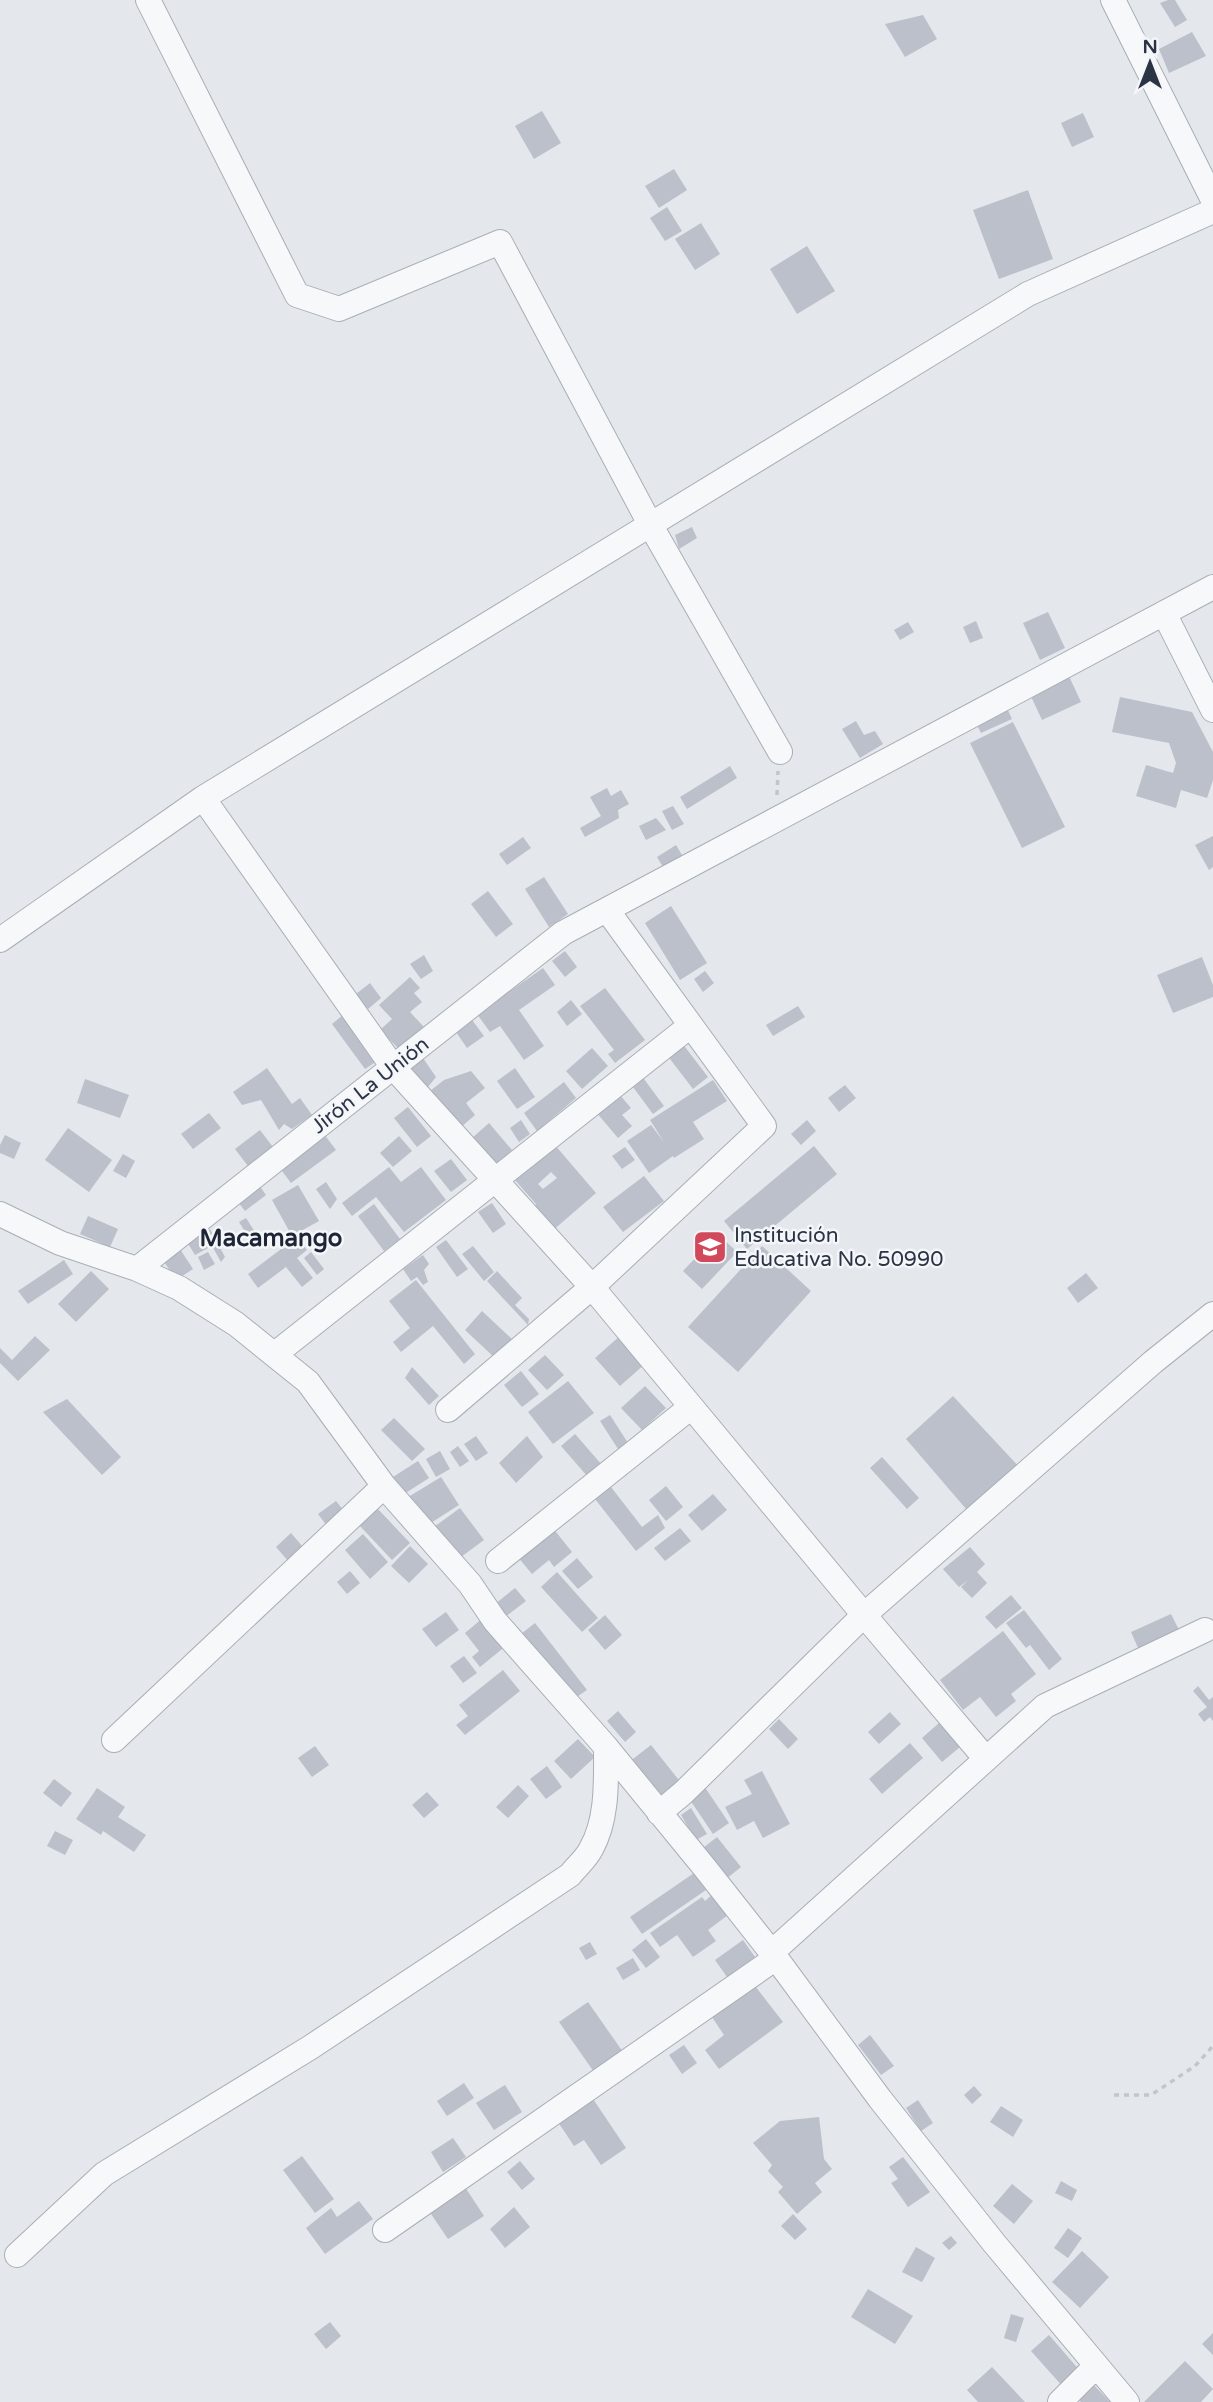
<svg xmlns="http://www.w3.org/2000/svg" width="1213" height="2402" font-family="'Varela Round',sans-serif">
<rect width="100%" height="100%" fill="#e4e7ec"/>
<path fill="#bbc0ca" fill-rule="evenodd" d="M1168,0H1175L1187,20L1175,27L1160,3Z
M923,15L937,39L905,57L885,24Z
M1192,32L1206,56L1169,73L1159,49Z
M542,111L561,143L534,159L515,126Z
M1083,113L1094,137L1072,147L1061,123Z
M674,169L687,190L659,208L645,186Z
M1028,190L1053,259L999,279L973,210Z
M667,207L682,231L665,241L650,218Z
M701,223L720,254L695,270L675,239Z
M807,246L835,291L797,314L770,269Z
M692,527L697,538L679,549L675,535Z
M1048,612L1065,648L1040,660L1023,623Z
M976,621L983,638L970,643L963,627Z
M908,622L914,632L900,640L894,630Z
M1067,672L1081,702L1042,720L1028,690Z
M1120,697L1192,712L1213,752V780L1207,798L1181,790L1176,808L1136,796L1146,765L1173,773L1176,763L1169,743L1112,732Z
M1006,706L1012,719L981,733L975,721Z
M856,721L864,735L875,731L883,744L860,758L842,729Z
M1013,722L1065,827L1022,848L970,743Z
M730,766L737,778L687,809L680,797Z
M607,788L611,796L621,790L629,804L618,810L619,818L585,837L580,828L601,816L590,797Z
M673,806L684,824L672,830L662,811Z
M656,818L666,830L646,840L639,826Z
M1213,836V867L1209,870L1195,845Z
M523,837L531,848L507,865L499,854Z
M676,845L685,860L666,872L657,857Z
M544,877L568,914L549,927L525,889Z
M488,891L513,924L496,937L471,904Z
M671,906L707,963L680,980L645,923Z
M565,951L577,967L565,977L552,961Z
M424,955L433,971L421,979L410,964Z
M1202,957L1213,985V997L1173,1013L1157,975Z
M543,968L555,985L519,1010L544,1046L524,1060L500,1026L490,1032L477,1014Z
M705,971L714,983L703,992L694,979Z
M410,977L420,988L414,993L422,1002L410,1012L424,1027L400,1050L380,1030L392,1019L379,1005Z
M370,983L381,998L368,1009L356,994Z
M605,988L645,1040L615,1063L608,1054L614,1050L580,1006Z
M571,1000L582,1014L567,1026L557,1012Z
M798,1006L805,1017L773,1036L766,1025Z
M343,1015L377,1061L365,1069L332,1024Z
M472,1020L484,1036L467,1048L456,1032Z
M682,1043L708,1077L693,1089L667,1055Z
M592,1048L608,1066L582,1089L566,1071Z
M423,1058L436,1077L424,1092L408,1069Z
M267,1068L292,1104L300,1098L312,1115L292,1129L284,1124L279,1130L261,1100L242,1105L233,1092Z
M515,1068L535,1097L517,1109L497,1081Z
M471,1071L485,1088L466,1103L475,1115L460,1128L430,1091L444,1080Z
M641,1075L664,1106L653,1114L630,1083Z
M85,1079L129,1095L120,1118L77,1103Z
M713,1080L727,1101L693,1122L704,1139L674,1158L673,1156L649,1173L627,1141L651,1125L664,1142L650,1120Z
M564,1082L576,1098L537,1131L524,1113Z
M845,1085L856,1098L839,1112L828,1098Z
M619,1094L631,1108L622,1115L632,1126L618,1138L596,1112Z
M408,1107L431,1136L417,1147L394,1118Z
M209,1113L221,1128L193,1149L181,1134Z
M521,1120L530,1134L519,1142L510,1128Z
M807,1120L816,1131L801,1145L791,1134Z
M489,1123L512,1150L493,1166L471,1139Z
M68,1128L112,1160L89,1192L45,1160Z
M260,1130L273,1147L248,1166L235,1149Z
M324,1134L336,1150L291,1183L279,1167Z
M5,1135L21,1143L14,1159L0,1153V1145Z
M399,1136L412,1151L393,1167L380,1153Z
M554,1144L596,1193L551,1232L533,1211L536,1204L514,1179ZM551,1172L557,1178L543,1189L538,1184Z
M814,1146L837,1174L747,1249L724,1221Z
M625,1147L635,1160L622,1169L612,1156Z
M123,1154L135,1161L126,1178L113,1171Z
M451,1159L467,1180L451,1192L434,1171Z
M389,1167L401,1182L421,1167L446,1200L404,1232L376,1197L352,1216L342,1203Z
M644,1176L664,1201L623,1232L603,1207Z
M326,1182L337,1199L330,1209L316,1189Z
M259,1185L266,1195L245,1211L238,1202Z
M298,1185L319,1221L292,1236L272,1200Z
M492,1203L506,1224L493,1233L478,1212Z
M374,1204L400,1239L384,1251L358,1216Z
M88,1216L118,1229L110,1247L80,1234Z
M246,1218L255,1232L248,1236L239,1222Z
M210,1229L225,1257L221,1262L212,1246L195,1255L187,1242Z
M718,1234L737,1252L702,1289L683,1271Z
M297,1237L307,1250L297,1258L313,1278L302,1287L286,1267L258,1288L248,1274Z
M446,1240L468,1269L457,1277L436,1247Z
M473,1246L494,1272L484,1281L462,1254Z
M762,1246L811,1291L738,1372L688,1327Z
M180,1249L193,1269L176,1280L163,1260Z
M208,1252L215,1264L204,1270L198,1257Z
M311,1252L324,1269L317,1275L304,1258Z
M423,1255L429,1264L424,1270L428,1282L423,1285L417,1277L411,1281L403,1269Z
M64,1260L73,1274L28,1304L18,1291Z
M91,1271L109,1289L76,1322L58,1304Z
M497,1271L522,1298L515,1305L529,1319L528,1325L487,1281Z
M1086,1273L1098,1288L1078,1303L1067,1288Z
M416,1280L475,1354L464,1364L433,1326L401,1352L393,1342L410,1328L389,1301Z
M482,1311L513,1340L495,1358L465,1330Z
M621,1335L646,1363L620,1386L595,1358Z
M35,1336L50,1350L18,1381L0,1363V1348L12,1360Z
M545,1355L564,1375L547,1390L528,1370Z
M412,1367L439,1396L429,1405L405,1378Z
M521,1371L539,1394L522,1407L504,1385Z
M568,1381L594,1413L553,1444L528,1412Z
M645,1386L666,1408L642,1430L621,1408Z
M953,1396L1020,1468L967,1510L906,1439Z
M67,1399L121,1457L102,1475L43,1412Z
M610,1415L628,1443L618,1449L600,1421Z
M394,1418L425,1449L412,1461L381,1430Z
M575,1434L602,1465L588,1477L561,1446Z
M476,1436L488,1453L476,1461L464,1444Z
M527,1436L543,1457L516,1483L499,1463Z
M458,1446L469,1461L460,1467L450,1452Z
M440,1451L450,1469L436,1477L426,1459Z
M882,1457L919,1498L907,1509L870,1468Z
M418,1461L429,1478L404,1494L393,1477Z
M441,1477L459,1505L423,1528L405,1499Z
M666,1486L683,1507L666,1521L649,1500Z
M611,1487L642,1527L658,1515L665,1528L636,1551L595,1499Z
M713,1494L727,1510L702,1531L688,1515Z
M336,1501L345,1512L327,1526L318,1514Z
M377,1508L410,1543L392,1560L359,1525Z
M460,1508L484,1540L461,1557L453,1546L445,1551L434,1527Z
M552,1527L572,1552L554,1567L549,1560L532,1574L517,1556Z
M680,1528L691,1541L665,1561L654,1548Z
M291,1533L303,1547L288,1561L276,1547Z
M363,1534L388,1562L370,1579L345,1550Z
M410,1546L428,1564L409,1583L391,1566Z
M970,1547L985,1564L977,1572L987,1583L972,1598L961,1587L968,1580L959,1587L943,1569Z
M577,1558L593,1577L578,1589L562,1571Z
M350,1571L360,1583L347,1594L337,1582Z
M557,1572L598,1618L582,1632L541,1587Z
M515,1588L526,1601L505,1617L495,1604Z
M1011,1595L1022,1608L996,1629L985,1617Z
M1024,1610L1062,1659L1049,1670L1030,1645L1026,1648L1006,1623Z
M446,1612L459,1630L436,1647L422,1629Z
M1171,1614L1180,1632L1139,1650L1131,1632Z
M605,1615L622,1635L605,1650L588,1630Z
M484,1617L507,1645L480,1667L472,1657L479,1651L465,1633Z
M535,1623L587,1690L572,1700L521,1634Z
M1003,1631L1036,1674L1011,1694L1016,1701L996,1717L980,1697L963,1710L940,1680Z
M464,1656L477,1673L463,1683L450,1666Z
M503,1670L520,1691L465,1735L456,1725L468,1716L459,1705Z
M1198,1686L1209,1700L1213,1697V1721L1210,1717L1204,1722L1198,1714L1207,1707L1193,1691Z
M618,1711L636,1732L625,1742L607,1721Z
M890,1712L901,1724L879,1744L868,1732Z
M779,1719L798,1739L788,1749L769,1729Z
M939,1723L960,1747L942,1762L922,1738Z
M578,1739L595,1757L571,1779L554,1761Z
M910,1743L923,1758L882,1794L869,1779Z
M651,1745L682,1784L659,1801L629,1762Z
M315,1746L329,1765L312,1777L298,1758Z
M547,1766L562,1787L546,1799L530,1779Z
M762,1771L790,1824L763,1838L754,1821L737,1830L725,1807L752,1794L744,1780Z
M54,1779L72,1793L61,1807L43,1793Z
M518,1785L529,1796L508,1818L496,1807Z
M704,1786L729,1823L713,1834L688,1797Z
M97,1788L125,1807L118,1817L146,1835L134,1852L103,1831L101,1835L76,1819Z
M427,1792L439,1805L424,1818L412,1805Z
M691,1808L707,1834L696,1840L681,1815Z
M55,1831L73,1840L65,1855L47,1846Z
M717,1837L741,1867L726,1879L699,1851Z
M694,1873L706,1890L642,1934L630,1917Z
M713,1894L728,1915L708,1930L716,1941L693,1957L677,1935L660,1947L650,1933L702,1897L705,1901Z
M646,1939L660,1957L646,1968L632,1950Z
M743,1940L755,1957L727,1977L715,1960Z
M590,1942L597,1954L586,1960L579,1948Z
M633,1958L640,1970L623,1980L616,1968Z
M755,1986L783,2022L719,2069L705,2050L724,2035L712,2017Z
M588,2002L623,2052L594,2072L559,2022Z
M870,2035L894,2066L881,2075L858,2045Z
M684,2045L697,2063L682,2074L669,2055Z
M464,2083L474,2098L447,2116L437,2101Z
M505,2085L522,2112L494,2130L476,2103Z
M974,2086L982,2095L972,2104L964,2095Z
M593,2099L626,2148L601,2165L584,2140L574,2146L558,2122Z
M918,2100L933,2123L921,2131L906,2108Z
M1001,2106L1023,2120L1013,2137L990,2122Z
M819,2117L824,2159L832,2169L815,2183L822,2192L797,2214L778,2192L783,2187L768,2171L772,2165L753,2143L780,2121Z
M453,2138L466,2157L443,2172L431,2152Z
M302,2156L334,2199L315,2213L283,2170Z
M903,2157L930,2192L908,2207L891,2183L898,2179L889,2167Z
M520,2161L535,2179L522,2190L507,2172Z
M1061,2181L1077,2190L1072,2201L1055,2193Z
M1012,2184L1033,2201L1014,2224L993,2206Z
M465,2187L484,2216L448,2239L429,2211Z
M359,2201L373,2219L325,2254L306,2228L331,2208L337,2217Z
M514,2207L530,2227L505,2248L490,2229Z
M793,2214L807,2229L795,2240L781,2226Z
M1068,2228L1082,2238L1068,2258L1054,2248Z
M951,2236L957,2243L949,2250L942,2243Z
M916,2247L935,2258L922,2282L902,2272Z
M1082,2251L1109,2277L1080,2308L1052,2282Z
M868,2289L913,2316L895,2344L851,2317Z
M1011,2314L1024,2318L1016,2342L1004,2338Z
M330,2322L341,2336L326,2349L314,2334Z
M1213,2333V2355L1202,2344Z
M1049,2335L1082,2373L1064,2388L1031,2351Z
M1185,2361L1213,2389L1201,2402H1144Z
M992,2367L1025,2402H978L967,2390Z
M1092,2383L1110,2402H1081L1076,2397Z"/>
<g fill="none" stroke-linecap="round" stroke-linejoin="round">
<g stroke="#a9aeb7" stroke-width="26">
<path id="minor" d="M148,0L297,295L339,309L500,242L651,526L780,752
M1113,0L1213,200
M1164,613L1213,710
M203,798L393,1067L592,1287L864,1615L986,1759
M0,940L203,798L1028,294L1213,211
M0,1214L60,1243L137,1269L179,1288L236,1324L308,1382L384,1486L470,1584L495,1621L606,1747L705,1868L776,1958L880,2099L994,2243L1127,2402
M137,1269L563,933L1213,587
M275,1354L690,1026
M448,1410L592,1287L764,1126L607,910
M498,1561L691,1407
M114,1740L384,1486
M659,1813L683,1793L864,1615L1153,1362L1213,1314
M771,1953L1045,1706L1205,1630
M385,2230L776,1958
M17,2255L104,2174L311,2047L570,1875C576,1867 586,1859 591,1849C608,1819 606,1781 606,1747
M1060,2402L1096,2366"/>
</g>
<path stroke="#c2c5cb" stroke-width="3.5" stroke-dasharray="5 5" stroke-linecap="butt" d="M777,795L778,771
M1114,2095H1151L1195,2066L1213,2046"/>
<use href="#minor" stroke="#f7f8fa" stroke-width="24"/>
</g>
<defs>
<g id="school-square" transform="scale(1.75)"><rect x="-9" y="-9" width="18" height="18" rx="4" fill="#d1495b" stroke="#f4f6f9"/><path d="M0-5L7-2L0 1L-7-2ZM-4 1L0 2.5L4 1V4Q0 6-4 4Z" fill="#fff"/></g>
</defs>
<g fill-rule="evenodd">
<use href="#school-square" x="710" y="1247"/>
</g>
<g text-anchor="middle" stroke-width="5" stroke-linejoin="round" paint-order="stroke">
<g font-size="21" fill="#2b3445" stroke="#f4f6f9">
<text transform="translate(370 1085) rotate(-38)" y="7">Jirón La Unión</text>
</g>
<g font-size="21" fill="#2b3445" stroke="#f4f6f9" text-anchor="start">
<text x="734" y="1242">Institución<tspan x="734" dy="24">Educativa No. 50990</tspan></text>
</g>
<g font-size="24" font-weight="bold" fill="#1d2536" stroke="#f4f6f9">
<text x="271" y="1246">Macamango</text>
</g>
</g>
<g transform="translate(1150 63)" stroke="#f4f6f9" stroke-width="5" paint-order="stroke">
<path d="M0-5L12 26L0 18L-12 26Z" fill="#2b3445"/>
<text y="-10" font-size="19" font-weight="bold" text-anchor="middle" fill="#2b3445">N</text>
</g>
</svg>
